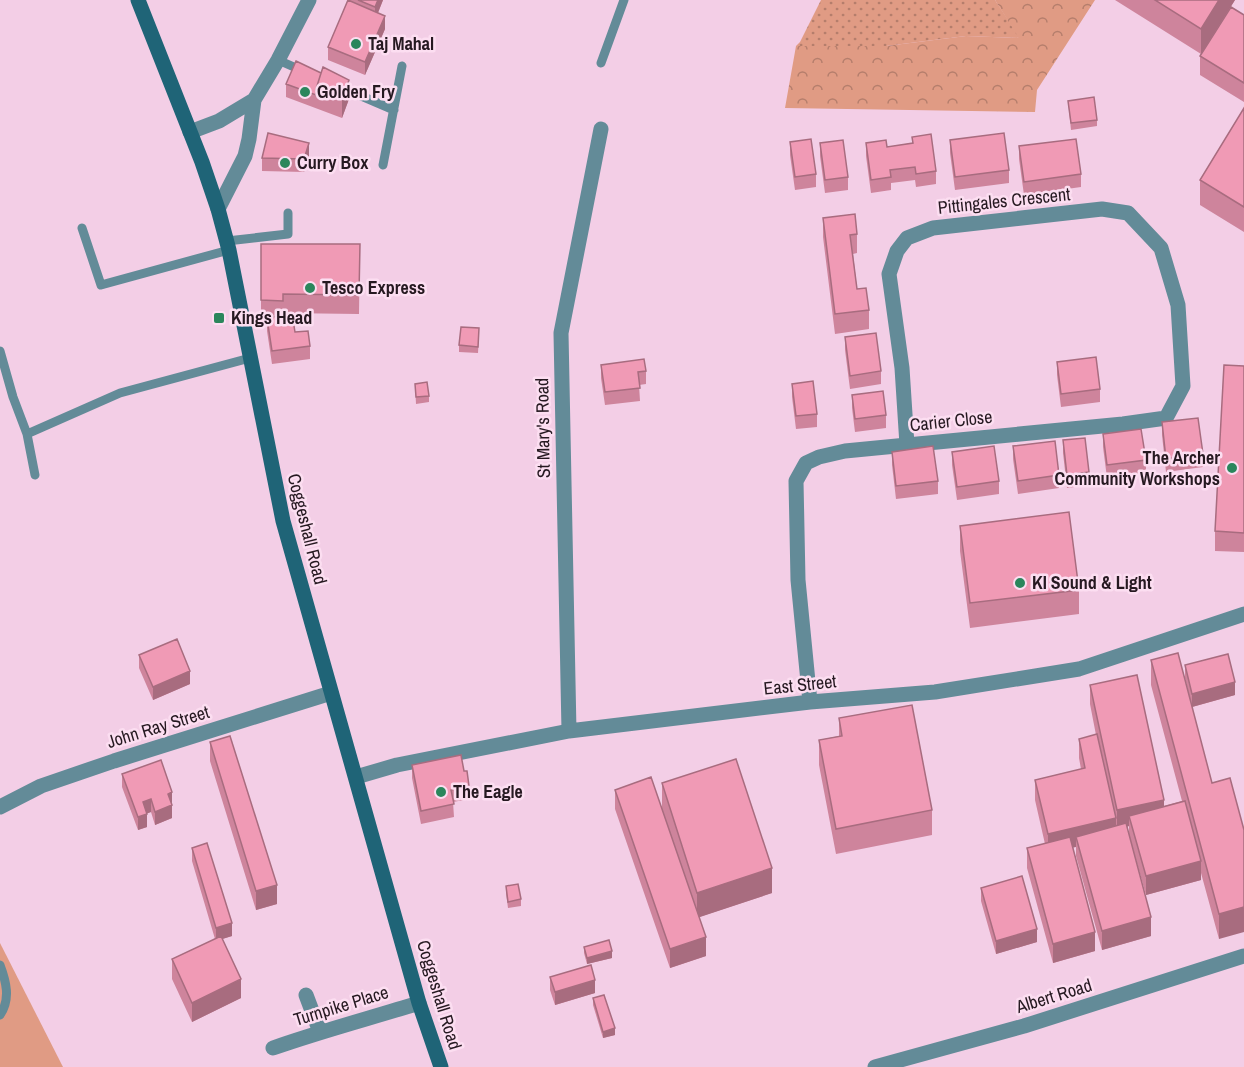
<svg xmlns="http://www.w3.org/2000/svg" width="1244" height="1067" font-family="'Archivo Narrow',sans-serif">
<defs>
<pattern id="grass-dots" width="8" height="8" patternUnits="userSpaceOnUse" patternTransform="scale(1.5)"><rect width="8" height="8" fill="#e09b84"/><path d="M2 2h.1M6 6h.1" fill="none" stroke="#b57e6c" stroke-width="1.8" stroke-linecap="round"/></pattern>
<pattern id="forest-crowns" width="20" height="18" patternUnits="userSpaceOnUse" patternTransform="scale(1.5)"><rect width="20" height="18" fill="#e09b84"/><path d="M2 6a3 3 0 1 1 6 0M12 15a3 3 0 1 1 6 0" fill="none" stroke="#b57e6c"/></pattern>
</defs>
<rect width="100%" height="100%" fill="#f3cee6"/>
<path fill="url(#grass-dots)" d="M821,0H995L1020,38L966,36L886,46H796L800,42Z"/>
<path fill="url(#forest-crowns)" d="M995,0H1095L1037,90L1035,112L785,108L796,46H886L966,36L1019,38Z"/>
<path fill="#e09b84" d="M0,943L63,1067H0Z"/>
<g fill="none" stroke-linecap="round" stroke-linejoin="round">
<path stroke="#638b98" stroke-width="9" d="M278,60L303,71
M601,63L624,0
M338,86L394,110
M383,165L402,66
M82,228L101,285L229,250
M227,241L288,234V213
M0,351L13,397L27,434L120,393L250,358
M27,434L35,475
M0,965C6,981 11,999 0,1015"/>
<path stroke="#638b98" stroke-width="15" d="M810,702L798,580L796,481L806,463L819,457L845,451L1123,424L1166,418L1183,386L1178,305L1161,248L1128,213L1102,209L933,228L907,238L897,251L889,274L902,368L907,445
M569,731L561,333L601,129
M356,777L397,765L569,731L810,702L935,692L1079,669L1244,614
M0,807L41,786L114,761L331,693
M306,995L320,1032
M273,1048C321,1031 371,1018 419,1003
M875,1067L1024,1026L1244,956"/>
<path stroke="#638b98" stroke-width="15" d="M190,132L219,121L254,100L278,60L309,0
M218,209L245,156L249,139L254,100"/>
<path stroke="#1f6477" stroke-width="15" d="M138,0L202,162L218,209L229,250L283,521L419,1003L441,1067"/>
</g>
<path fill="#ce849c" d="M348,0H383L378,13L385,29L365,75L328,60V47Z
M1115,0H1235L1201,54Z
M1244,15V102L1200,75V56Z
M296,61L349,99L342,118L286,97V84Z
M1068,101L1097,120V126L1071,130Z
M1244,108V232L1200,205V180Z
M912,137L936,171V184L916,187L915,180L891,183V190L871,193L866,156V143L887,147L912,143Z
M950,140L1009,170V183L955,190L950,153Z
M790,142L816,174V187L795,190L790,155Z
M820,143L848,177V190L825,193L820,156Z
M1019,146L1081,174V187L1024,195L1019,159Z
M309,156L304,172L262,171V158Z
M823,218L857,234V253L853,254L857,289L869,310V329L835,334L823,237Z
M261,244H360L359,314L283,313V315L295,332L310,346V359L272,364L267,331V320H261Z
M479,334L478,353L459,352V345Z
M845,337L881,371V384L850,389L845,350Z
M1057,362L1100,389V402L1061,407L1057,375Z
M601,365L646,371V384L639,385L640,401L605,405L601,378Z
M1244,366V552L1215,551V531Z
M415,384L429,396V402L416,404Z
M792,384L817,414V427L796,429L792,397Z
M852,395L886,415V428L855,432L852,408Z
M1162,422L1203,454V467L1166,472L1162,435Z
M1103,434L1146,460V473L1107,478L1103,447Z
M1063,440L1089,472V485L1067,488L1063,453Z
M1013,446L1059,475V488L1018,494L1013,459Z
M892,452L938,481V494L896,499L892,465Z
M952,452L999,481V494L957,500L952,465Z
M960,526L1079,590V614L970,628L960,551Z
M139,655L190,684L153,700L139,668Z
M1151,660L1212,783L1230,778L1219,939L1201,873V880L1146,895L1129,835V826L1127,827L1151,936L1102,950L1076,856V847H1073L1095,951L1053,963L1027,868V848L1045,844L1035,800V780L1081,769L1079,758V739L1096,735L1090,704V685L1164,806L1182,801L1151,685Z
M1185,665L1235,695L1192,707L1185,678Z
M839,718L932,810V835L836,854L819,765V740L839,736Z
M210,742L277,904L256,910L210,761Z
M412,765L464,771L469,786V799L453,802L454,817L421,824L412,778Z
M122,774L172,792V818L155,825L151,812L147,813V827L138,830L122,787Z
M662,783L772,893L699,917L706,956L670,968L615,809V790L662,808Z
M192,848L232,936L222,939L241,998L192,1022L172,979V959L215,939L192,861Z
M506,886L521,899V906L508,908L506,893Z
M981,888L1037,942L996,954L981,901Z
M584,947L612,958L587,964L584,953Z
M550,977L595,993L555,1005L550,990Z
M593,998L615,1035L603,1038L593,1005Z"/>
<path fill="#a86c7f" d="M378,0H383L375,20V7Z
M1219,0H1235L1201,54V29Z
M385,16V29L365,75V62Z
M349,80V99L342,118V99Z
M309,143V156L304,172V159Z
M190,671V684L153,700V687Z
M1235,682V695L1192,707V694Z
M172,792V805L168,794Z
M151,799V812L143,815V802Z
M1164,800V819L1129,816V826L1117,829V810Z
M172,805V818L155,825V812Z
M147,814V827L138,830V817Z
M1116,818V837H1076V847L1048,853V834Z
M1201,861V880L1146,895V876Z
M772,868V893L697,918V893Z
M277,885V904L256,910V891Z
M1244,907V932L1219,939V914Z
M1151,917V936L1102,950V931Z
M232,923V936L216,941V928Z
M1037,929V942L996,954V941Z
M1095,932V951L1053,963V944Z
M706,937V956L670,968V949Z
M612,951V958L587,964V958Z
M241,979V998L192,1022V1003Z
M595,980V993L555,1005V992Z
M615,1028V1035L603,1038V1032Z"/>
<path fill="#f09ab5" stroke="#a86c7f" stroke-width="1.5" d="M348,0L385,16L365,62L328,47Z
M358,0H378L375,7Z
M1155,0H1219L1201,29Z
M1231,7L1244,15V83L1200,56Z
M296,61L321,73L316,89V95L286,84Z
M323,67L349,80L342,99L316,89Z
M1094,97L1097,120L1071,123L1068,101Z
M1244,108V207L1200,180Z
M268,133L309,143L304,159L262,158Z
M1004,133L1009,170L955,177L950,140Z
M931,134L936,171L916,174L915,167L890,170L891,177L871,180L866,143L886,140L887,147L913,143L912,137Z
M811,139L816,174L795,177L790,142Z
M1076,139L1081,174L1024,182L1019,146Z
M843,140L848,177L825,180L820,143Z
M855,214L857,234L850,235L857,289L866,288L869,310L835,314L823,218Z
M261,244H360L359,295L283,294V301L261,300Z
M292,314L295,332L308,331L310,346L272,351L267,318Z
M461,327L479,328L478,347L459,345Z
M876,333L881,371L850,376L845,337Z
M1096,357L1100,389L1061,394L1057,362Z
M644,359L646,371L638,372L640,388L605,392L601,365Z
M1224,365L1244,366V533L1215,531Z
M813,381L817,414L796,416L792,384Z
M427,382L429,396L416,397L415,384Z
M883,391L886,415L855,419L852,395Z
M1198,418L1203,454L1166,459L1162,422Z
M1141,429L1146,460L1107,465L1103,434Z
M1085,438L1089,472L1067,475L1063,440Z
M1055,441L1059,475L1018,481L1013,446Z
M933,446L938,481L896,486L892,452Z
M994,446L999,481L957,487L952,452Z
M1069,512L1079,590L970,603L960,526Z
M177,639L190,671L153,687L139,655Z
M1178,653L1212,783L1230,778L1244,830V907L1219,914L1151,660Z
M1228,654L1235,682L1192,694L1185,665Z
M1137,675L1164,800L1117,810L1090,685Z
M912,705L932,810L836,829L819,740L842,736L839,718Z
M1097,734L1116,818L1048,834L1035,780L1085,768L1079,739Z
M230,736L277,885L256,891L210,742Z
M461,755L464,771H467L469,786L451,790L454,804L421,811L412,765Z
M736,759L772,868L697,893L662,783Z
M161,760L172,792L168,794L172,805L155,812L151,799L143,802L147,814L138,817L122,774Z
M651,777L706,937L670,949L615,790Z
M1185,801L1201,861L1146,876L1129,816Z
M1126,823L1151,917L1102,931L1076,837Z
M1070,837L1095,932L1053,944L1027,848Z
M207,843L232,923L216,928L192,848Z
M1022,876L1037,929L996,941L981,888Z
M518,884L521,899L508,902L506,886Z
M221,936L241,979L192,1003L172,959Z
M609,940L612,951L587,958L584,947Z
M591,965L595,980L555,992L550,977Z
M604,995L615,1028L603,1032L593,998Z"/>
<g fill="#2b865c" stroke="#fcdef1" stroke-width="2">
<circle cx="356" cy="44" r="6"/>
<circle cx="305" cy="92" r="6"/>
<circle cx="285" cy="163" r="6"/>
<circle cx="310" cy="288" r="6"/>
<rect x="213" y="312" width="12" height="12" rx="3"/>
<circle cx="1232" cy="468" r="6"/>
<circle cx="1020" cy="583" r="6"/>
<circle cx="441" cy="792" r="6"/>
</g>
<g text-anchor="middle" stroke-width="5" stroke-linejoin="round" paint-order="stroke">
<g font-size="18" font-weight="bold" fill="#261921" stroke="#fcdef1" text-anchor="start">
<text x="368" y="50">Taj Mahal</text>
<text x="317" y="98">Golden Fry</text>
<text x="297" y="169">Curry Box</text>
<text x="322" y="294">Tesco Express</text>
<text x="231" y="324">Kings Head</text>
<text x="1220" y="464" text-anchor="end">The Archer<tspan x="1220" dy="21">Community Workshops</tspan></text>
<text x="1032" y="589">KI Sound &amp; Light</text>
<text x="453" y="798">The Eagle</text>
</g>
<g font-size="18" fill="#261921" stroke="#fcdef1">
<text transform="translate(1004 201) rotate(-6)" y="6">Pittingales Crescent</text>
<text transform="translate(951 421) rotate(-6)" y="6">Carier Close</text>
<text transform="translate(543 428) rotate(-91)" y="6">St Mary's Road</text>
<text transform="translate(307 529) rotate(76)" y="6">Coggeshall Road</text>
<text transform="translate(800 685) rotate(-6)" y="6">East Street</text>
<text transform="translate(158 727) rotate(-17)" y="6">John Ray Street</text>
<text transform="translate(439 995) rotate(73)" y="6">Coggeshall Road</text>
<text transform="translate(1054 996) rotate(-17)" y="6">Albert Road</text>
<text transform="translate(341 1006) rotate(-17)" y="6">Turnpike Place</text>
</g>
</g>
</svg>
